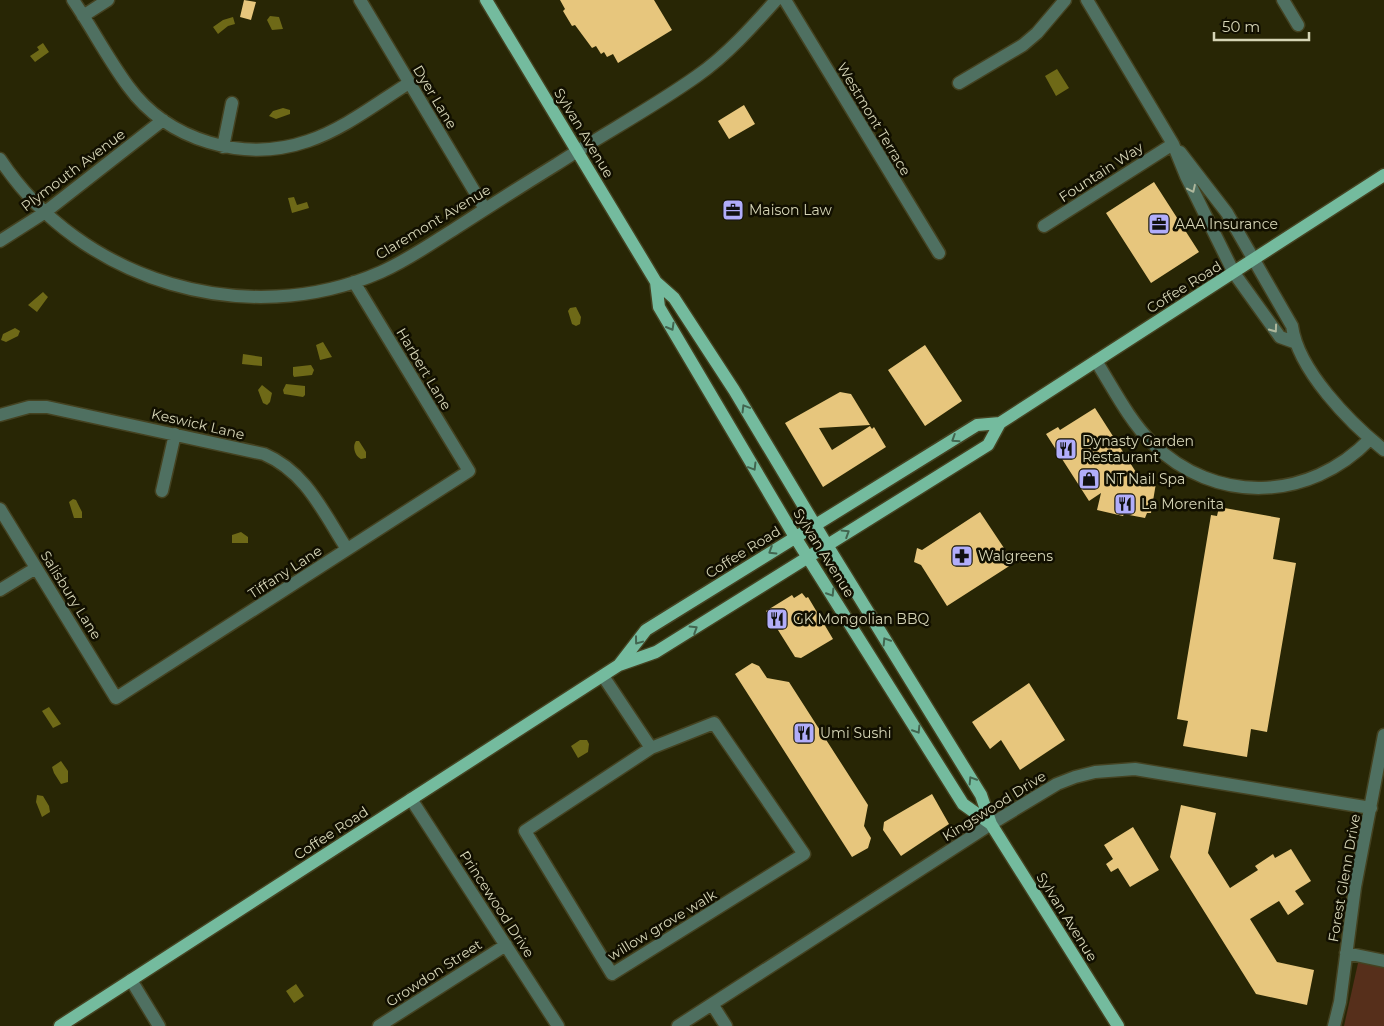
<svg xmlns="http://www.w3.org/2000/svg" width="1384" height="1026" font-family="Montserrat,sans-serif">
<rect width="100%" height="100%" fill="#282605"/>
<path fill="#562f1b" d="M1360,954L1384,961V1026H1344Z"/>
<path fill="#6e6917" d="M270,16L279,17L283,29L272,30L267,20Z
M233,17L235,24L228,26L218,34L213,27L223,20Z
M43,43L49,52L35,62L30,56L39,50L37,47Z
M1057,69L1069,88L1056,96L1045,76Z
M283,108L290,110V114L276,119L269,116L273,111Z
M294,197L297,205L307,202L309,208L292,213L288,198Z
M43,292L48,297L37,312L28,305Z
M576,307L581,317L580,324L576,326L572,324L568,311L570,308Z
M15,328L20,331L18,336L6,342L1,340L3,334Z
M323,342L332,357L320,360L316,345Z
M243,354L262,357V366L242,364Z
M311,365L314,370L312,375L294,377L293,375V367Z
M286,384L305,386V395L303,397L284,394L283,390Z
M262,385L272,393L270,402L267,405L263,403L258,390Z
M356,441H359L366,452V458L361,459C355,456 352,447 356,441Z
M73,499L76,500L82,512V518H74L69,502Z
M241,532L248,537V543H232V535Z
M49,707L61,724L53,728L42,711Z
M580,740H587L589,744L588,752L578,758L571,746Z
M61,761L68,771V782L61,784L54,773L52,767Z
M37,795L43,796L49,806L50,812L42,817L36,802Z
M296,984L304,996L294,1003L286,991Z"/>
<path fill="#e7c67d" d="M244,0L256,2L251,20L240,17Z
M560,0H654L672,30L618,63L613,54L607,57L604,52L601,54L596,46L592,48L575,25L572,26L563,11L565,9Z
M744,105L755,124L729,139L718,121Z
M1154,182L1199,252L1151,283L1106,213Z
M925,345L962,401L925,426L888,370Z
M840,392L851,394L870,425L819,428L832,450L870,426L872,429L874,427L886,447L823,487L785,423Z
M1095,408L1141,480L1156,483L1151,513H1147L1145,518L1124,514L1123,516L1097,510L1101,493L1089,501L1046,434L1058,427L1060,430Z
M1219,507L1280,518L1273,559L1296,563L1267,732L1251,729L1247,757L1183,746L1188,721L1177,719L1211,515L1217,516Z
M980,512L1014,563L947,606L921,565L914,562L917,548L922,550Z
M802,593L806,598L808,597L833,639L801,658L795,657L766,611L792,595L794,598Z
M752,663L759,666L767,678L789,682L868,805L864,826L871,838L868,848L852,857L735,674Z
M1029,683L1065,740L1020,770L1001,740L990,749L972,722Z
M932,794L949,824L901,856L883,830L884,822Z
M1181,805L1216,813L1208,853L1230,888L1258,870L1255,866L1273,854L1275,858L1291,849L1311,881L1295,891L1304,904L1288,915L1279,901L1250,919L1277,962L1314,970L1307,1005L1256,994L1170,857Z
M1133,827L1159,870L1130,887L1118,868L1111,872L1106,864L1113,859L1104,845Z"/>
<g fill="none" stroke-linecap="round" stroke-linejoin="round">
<g stroke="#444221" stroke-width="15">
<path id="minor" d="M73,0C92,28 108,59 128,86C168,141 244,163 308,141C344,129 377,103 409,83
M360,0L485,209
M785,0L939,253
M1087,0L1173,144L1186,176L1234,273L1280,337L1294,342
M1283,0L1298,25
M83,16L108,0
M959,83L1023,45L1037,33L1065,0
M223,147L232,103
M1180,152L1227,213L1292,326C1298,370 1350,423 1384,450
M0,159C81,282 247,331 381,272C408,260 432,243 456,228C490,206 523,185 557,164C603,134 652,108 697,76C726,56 753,26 776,0
M1044,226L1173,144
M0,241L44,213L163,120
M1096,361C1113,388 1129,420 1152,443C1215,505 1309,502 1370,439
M0,415L29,407H47L264,454C306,472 323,512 347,549
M162,491L175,434
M0,509L116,698L469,471L354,282
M0,590L36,568
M603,676L651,748L525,831L612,974L804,854L714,723L651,748
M411,799L558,1026
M1346,953L1384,961
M131,980L159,1026
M712,1004L726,1026
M379,1026L506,945
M678,1026L991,824L1057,784L1075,777L1095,772L1135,769L1371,808
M1334,1026L1340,1002L1355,887L1384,735"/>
</g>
<g stroke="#444221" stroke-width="15">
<path id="major" d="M486,0L656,282L674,298L734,390L827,545L981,795L991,824L1118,1026
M656,282L659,307L795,537L963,804L991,824
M619,665L646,630L977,425L1000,423
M60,1026L619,665L656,652L988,445L1000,423L1384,175"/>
</g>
<use href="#minor" stroke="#4f7061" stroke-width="12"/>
<use href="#major" stroke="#74bb9e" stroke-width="12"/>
</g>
<defs><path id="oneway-chevron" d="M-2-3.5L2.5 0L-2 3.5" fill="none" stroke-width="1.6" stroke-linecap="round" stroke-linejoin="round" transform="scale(1.25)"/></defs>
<g stroke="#aeb79c">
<use href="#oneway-chevron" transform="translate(1192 189) rotate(65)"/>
<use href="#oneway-chevron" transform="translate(1274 329) rotate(54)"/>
</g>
<g stroke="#42654f">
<use href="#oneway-chevron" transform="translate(671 327) rotate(60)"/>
<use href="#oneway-chevron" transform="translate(745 408) rotate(-121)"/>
<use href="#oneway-chevron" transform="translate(955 439) rotate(147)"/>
<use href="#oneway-chevron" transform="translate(753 467) rotate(59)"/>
<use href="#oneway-chevron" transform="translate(846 533) rotate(-32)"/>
<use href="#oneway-chevron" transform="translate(772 551) rotate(148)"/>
<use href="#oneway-chevron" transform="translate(831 593) rotate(58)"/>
<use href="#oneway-chevron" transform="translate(694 629) rotate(-32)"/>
<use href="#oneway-chevron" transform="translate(638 641) rotate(127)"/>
<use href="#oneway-chevron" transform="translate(886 641) rotate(-122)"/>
<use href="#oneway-chevron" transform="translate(917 730) rotate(58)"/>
<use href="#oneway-chevron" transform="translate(972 780) rotate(-122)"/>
</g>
<defs>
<g id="office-square" transform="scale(1.125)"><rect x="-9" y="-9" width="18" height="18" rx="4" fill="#b1adfa" stroke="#110f00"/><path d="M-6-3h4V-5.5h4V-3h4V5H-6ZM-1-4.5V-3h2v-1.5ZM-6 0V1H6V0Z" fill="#111"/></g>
<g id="restaurant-square" transform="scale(1.125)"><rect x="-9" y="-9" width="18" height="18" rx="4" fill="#b1adfa" stroke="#110f00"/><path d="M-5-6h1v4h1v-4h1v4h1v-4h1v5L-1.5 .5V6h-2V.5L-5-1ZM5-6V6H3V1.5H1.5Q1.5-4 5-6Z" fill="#111"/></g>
<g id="shop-square" transform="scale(1.125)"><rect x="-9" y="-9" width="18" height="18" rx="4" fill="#b1adfa" stroke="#110f00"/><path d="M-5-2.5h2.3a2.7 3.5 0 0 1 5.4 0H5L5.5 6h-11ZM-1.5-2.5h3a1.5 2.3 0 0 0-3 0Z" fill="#111"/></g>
<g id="pharmacy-square" transform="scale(1.125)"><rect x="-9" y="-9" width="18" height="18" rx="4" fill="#b1adfa" stroke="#110f00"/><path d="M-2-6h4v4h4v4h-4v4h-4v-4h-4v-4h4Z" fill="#111"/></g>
</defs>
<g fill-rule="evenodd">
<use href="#office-square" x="733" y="210"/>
<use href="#office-square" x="1159" y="224"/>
<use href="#restaurant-square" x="1066" y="449"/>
<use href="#shop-square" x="1089" y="479"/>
<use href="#restaurant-square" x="1125" y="504"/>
<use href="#pharmacy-square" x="962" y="556"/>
<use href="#restaurant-square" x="777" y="619"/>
<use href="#restaurant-square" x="804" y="733"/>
</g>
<g text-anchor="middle" stroke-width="5" stroke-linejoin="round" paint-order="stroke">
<g font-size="14" fill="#d6d5b6" stroke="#110f00">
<text transform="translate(435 97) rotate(59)" y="5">Dyer Lane</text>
<text transform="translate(874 119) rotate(59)" y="5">Westmont Terrace</text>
<text transform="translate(584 133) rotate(59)" y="5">Sylvan Avenue</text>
<text transform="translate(73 170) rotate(-37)" y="5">Plymouth Avenue</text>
<text transform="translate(1101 172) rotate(-33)" y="5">Fountain Way</text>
<text transform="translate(433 222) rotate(-31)" y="5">Claremont Avenue</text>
<text transform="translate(1184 287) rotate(-32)" y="5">Coffee Road</text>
<text transform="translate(424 369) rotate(59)" y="5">Harbert Lane</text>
<text transform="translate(198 424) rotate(13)" y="5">Keswick Lane</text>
<text transform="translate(743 552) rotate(-32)" y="5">Coffee Road</text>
<text transform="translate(824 553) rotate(58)" y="5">Sylvan Avenue</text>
<text transform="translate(285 572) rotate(-33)" y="5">Tiffany Lane</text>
<text transform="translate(71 595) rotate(58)" y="5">Salisbury Lane</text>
<text transform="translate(994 806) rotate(-32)" y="5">Kingswood Drive</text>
<text transform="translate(331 833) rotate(-33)" y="5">Coffee Road</text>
<text transform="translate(1344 878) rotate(-80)" y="5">Forest Glenn Drive</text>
<text transform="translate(497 904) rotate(57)" y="5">Princewood Drive</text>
<text transform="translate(1067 917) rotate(58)" y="5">Sylvan Avenue</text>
<text transform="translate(662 925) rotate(-31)" y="5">willow grove walk</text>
<text transform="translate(434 973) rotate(-33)" y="5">Growdon Street</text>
</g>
<g font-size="14" fill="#d6d5b6" stroke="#110f00" text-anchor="start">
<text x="749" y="215">Maison Law</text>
<text x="1175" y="229">AAA Insurance</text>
<text x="1082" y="446">Dynasty Garden<tspan x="1082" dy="16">Restaurant</tspan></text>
<text x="1105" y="484">NT Nail Spa</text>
<text x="1141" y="509">La Morenita</text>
<text x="978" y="561">Walgreens</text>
<text x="793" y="624">GK Mongolian BBQ</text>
<text x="820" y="738">Umi Sushi</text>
</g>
</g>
<path d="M1214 32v8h95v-8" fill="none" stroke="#d6d5b6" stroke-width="2.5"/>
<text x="1222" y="32" font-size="15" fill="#d6d5b6" stroke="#110f00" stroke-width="4" paint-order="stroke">50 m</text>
</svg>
